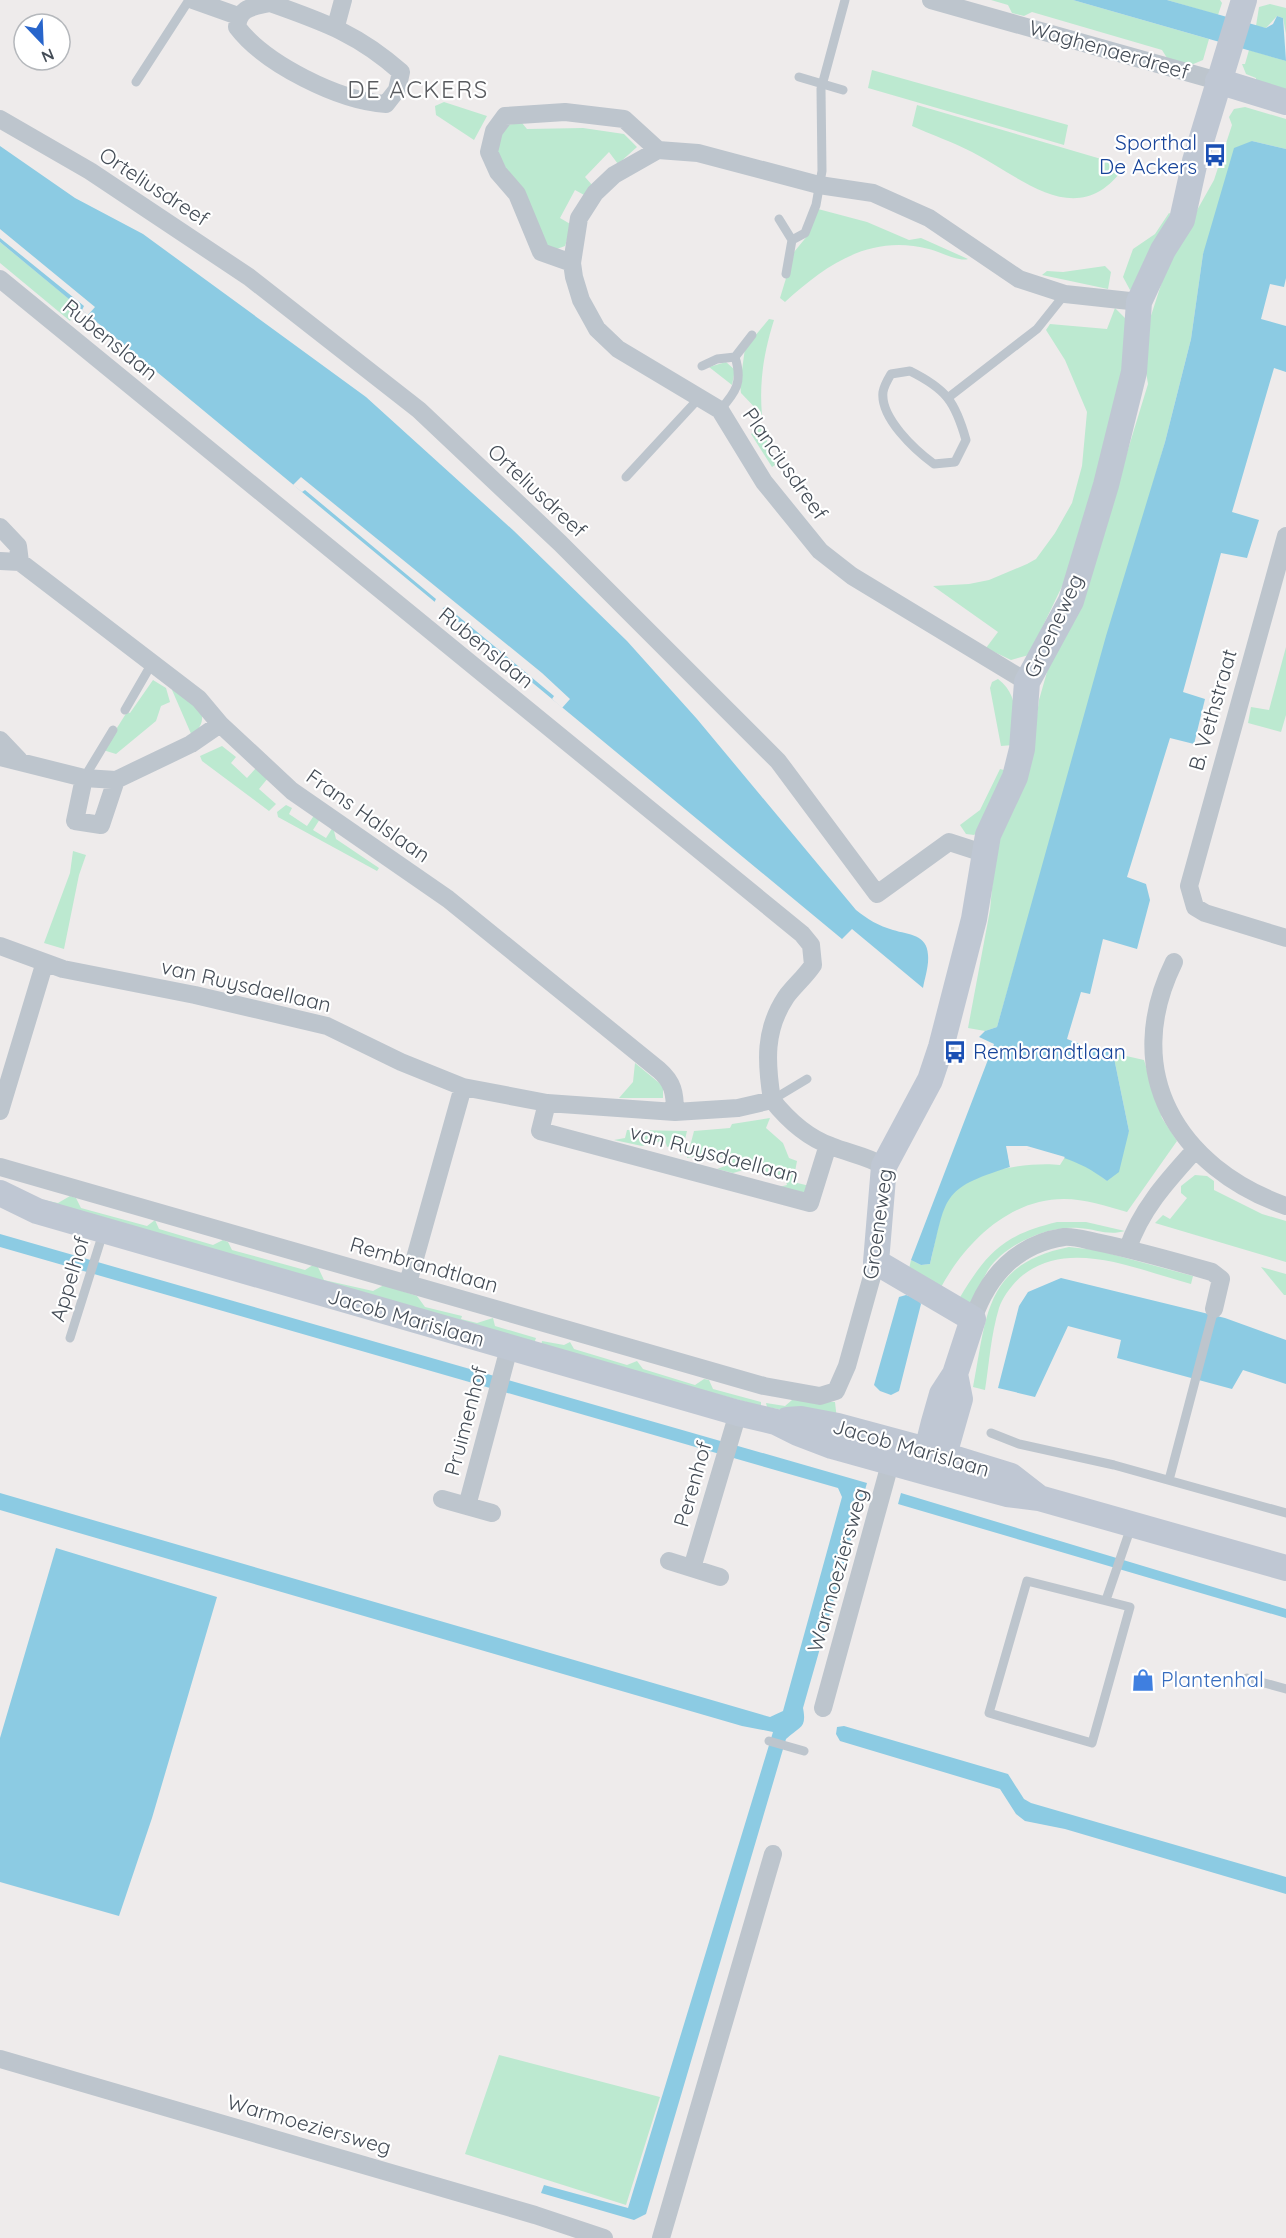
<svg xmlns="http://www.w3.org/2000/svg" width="1286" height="2238" font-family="Quicksand,sans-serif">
<rect width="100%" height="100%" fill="#eeebeb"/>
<path fill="#bce9d0" d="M991,0H1073L1209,39L1203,60L1191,65L1167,58L1162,50L1032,12L1024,16L1012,13L1008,5Z
M1167,0H1220L1222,3L1218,15Z
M1270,4L1286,8V34L1283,18L1277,16L1266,28L1256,26L1259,7Z
M1249,50L1286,61V92L1256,83V78L1246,74L1242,64H1245Z
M872,70L1068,125L1064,145L868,88Z
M444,102L487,116L474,140L436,115L435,106Z
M917,105L1125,166C1079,233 1024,179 972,152C953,142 932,135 912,126Z
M1245,107L1286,119V149L1252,141L1203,254L1191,339L1165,442L997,1027L985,1031L968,1028L990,910L995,855L1005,817L1030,769L1039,700L1051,658L1082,600L1148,384L1143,353L1148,325L1169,260L1214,180L1232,125L1229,117L1234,109Z
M522,123L527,129L583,128L624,134L637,147L618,164L609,152L585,177L593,186L586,196L575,190L560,218L572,225L565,246L554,250L541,243L497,150L499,136L507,125Z
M818,209L867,222L909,240L921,238L968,259C959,262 940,252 929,249C870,234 827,264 785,302L780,298L794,252L808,235Z
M1169,213L1175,216L1137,285L1130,290L1123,277L1133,249L1155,234Z
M0,242L80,308L70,321L0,263Z
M1105,266L1111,272L1108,289L1042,275L1047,271L1063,272Z
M1115,308L1127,320L1124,384L1066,578L1029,655L1011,660L986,648L998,632L933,586L969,584L989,580L1027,564L1036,559L1055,533L1072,503L1082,466L1087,412L1065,360L1046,330L1050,324L1107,329Z
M769,319L774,320C764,352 759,381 762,415L741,393L740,385L745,348Z
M726,362L735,370L732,385L709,367Z
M762,426L775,465L772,467L751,434Z
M1286,647V715L1281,732L1248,723L1251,707L1269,710Z
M998,679C1021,697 1014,719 1013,745L1001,746L990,688L992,682Z
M153,680L166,688L170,702L161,706L156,721L116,754L103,750L127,712L130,713Z
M169,683C188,697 218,712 192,736Z
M222,746L236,757L231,763L247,778L257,767L268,778L259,789L276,804L269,811L202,761L200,756Z
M1000,769L1008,771L980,830L974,835L966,834L960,825L980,810Z
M286,805L292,808L289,814L307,826L315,814L320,819L313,830L326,838L333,827L336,839L379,868L377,871L278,817L277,812Z
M73,851L86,855L79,875L64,949L44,943L70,873Z
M1113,1053L1144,1060L1162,1118L1177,1141L1127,1212C1106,1206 1085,1199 1064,1199C1008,1199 964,1244 940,1289L909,1269L911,1260L921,1265L930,1264C935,1244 938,1221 946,1201C959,1171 1031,1161 1060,1165L1065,1157L1089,1167L1107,1181L1129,1131Z
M635,1063L663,1086V1098H619L633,1082Z
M770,1118L766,1128L783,1143L789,1158L797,1161L793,1182L810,1186L806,1193L779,1187L787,1185L784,1174L774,1176L772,1171L761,1174L758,1166L733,1173L717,1169L728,1165L724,1156L714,1159L712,1152L687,1158L694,1131L730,1128L732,1124Z
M627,1130L687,1131L681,1156L677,1144L667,1147L665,1140L642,1146L614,1140L625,1138Z
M1195,1175L1207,1176L1214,1181V1190L1262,1214L1286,1221V1262L1155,1223L1163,1215L1170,1219L1187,1198L1181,1193V1186Z
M70,1196L76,1198L81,1208L147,1226L155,1220L159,1229L213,1245L223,1240L228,1242L232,1250L305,1270L316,1263L324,1280L373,1291L384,1285L417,1296L425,1307L462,1316L461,1319L477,1323L493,1318L495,1326L536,1338L534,1344L39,1199L58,1203Z
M1057,1222H1086L1125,1231C1108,1236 1096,1229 1079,1228C1049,1225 1005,1244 988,1270C982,1280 977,1293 971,1303L959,1299C987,1252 1003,1235 1057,1222Z
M1069,1247L1096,1250L1193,1276L1191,1284C1138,1270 1070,1238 1023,1275C1013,1283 1003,1296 999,1308C991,1334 989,1364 985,1390L973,1387C987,1316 984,1264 1069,1247Z
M1261,1267L1286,1274V1295H1284Z
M542,1341L564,1345L570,1342L574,1349L627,1365L637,1361L643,1369L695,1385L704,1379L709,1380L713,1389L761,1402V1406L541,1346Z
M792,1400L835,1402L837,1420L767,1407L766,1403L785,1406Z
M499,2055L660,2097L626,2205L465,2154Z"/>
<path fill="#8ccbe3" d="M1073,0H1167L1266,28L1273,24L1277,16L1283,18L1286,61Z
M1252,141L1286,149V278L1284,287L1270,284L1261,319L1286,326V372L1274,368L1232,512L1259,520L1247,558L1221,553L1183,692L1205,699L1194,744L1170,738L1127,877L1146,884L1150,900L1137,949L1103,939L1090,994L1081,992L1067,1039L1080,1044V1047L1091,1050L1092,1047L1113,1053L1129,1131L1119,1172L1107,1181C1076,1157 1045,1151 1007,1146L1010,1167C939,1189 947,1197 930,1264L921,1265L911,1260L994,1044L979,1037L985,1031L997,1027L1106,636L1165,442L1191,339L1203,254L1234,148Z
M0,146L75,198L143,234L366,397L514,531L627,641L697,719L856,910C867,919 879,926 893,930C909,935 927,934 928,955C929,966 925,977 923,988L852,929L842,939L0,242Z
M0,1234L867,1483L803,1708C807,1729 800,1726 786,1739L646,2214L634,2220L541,2193L544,2185L628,2208L773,1732L742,1726L0,1510V1493L770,1717L783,1711L842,1497L838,1488L0,1247Z
M1061,1278L1225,1318L1286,1340V1384L1243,1370L1232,1389L1117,1358L1121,1340L1068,1326L1035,1397L998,1388L1019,1306L1028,1292Z
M906,1295L918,1299L921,1304L899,1391L891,1395L880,1391L874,1385L899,1297Z
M901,1493L1286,1609V1618L898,1504Z
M56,1548L217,1597L152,1818L119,1916L0,1882V1738Z
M844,1726L1008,1774L1024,1799L1031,1803L1286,1877V1894L1065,1829L1025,1821L1016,1814L1000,1789L840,1741L836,1734L837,1727Z"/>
<path fill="#eeebeb" d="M0,229L95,307L88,315L82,310L84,306L0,238Z
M301,477L542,673L570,699L562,708L552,699L554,696L446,606L442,609L434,603L436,599L305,490L302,492L293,485Z
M1006,1146H1027L1065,1157L1063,1159L1027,1149H1010L1013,1167H1010Z"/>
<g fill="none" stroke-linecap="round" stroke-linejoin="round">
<path stroke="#bdc5cd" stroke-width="9" d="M799,77L843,90
M136,82L189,0
M779,219L792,240L786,274
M792,240L805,233L816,205L822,171L821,89L845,0
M702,366L717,359L735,357L752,335
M910,371C946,389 955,401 966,440L955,462L934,464C915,450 880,418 883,392C884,386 888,379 891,374Z
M949,397L1037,329L1065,294
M720,410C736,392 743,382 735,357
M626,477L701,396
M125,710L151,665
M84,778L113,730
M772,1100L807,1079
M70,1338L103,1233
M991,1433L1019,1444L1114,1465L1286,1513
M1169,1480L1214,1309
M1027,1581L1130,1607L1092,1743L989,1713Z
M1106,1600L1131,1527
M1247,1678L1286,1689
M769,1741L804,1751"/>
<path stroke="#bdc5cd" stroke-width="18" d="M193,0L238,16
M931,0L1218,81
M270,3C323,22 357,33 401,72L397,90L386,104C339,101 265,64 237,27C239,7 252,7 270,3Z
M336,26L343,0
M0,119L90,171L249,277L419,410L560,543L778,761L877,894L949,842L983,853
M572,263L541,252L517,194L498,172L489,152L494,131L505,116L565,112L624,119L658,150
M0,279L802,934L811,945L813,965C805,977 794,986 786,997C764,1030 766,1062 772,1100
M0,527L18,546L20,562
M1286,536L1189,886L1195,907L1205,913L1286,938
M0,561L20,562L199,699L220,724L292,791L448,899L659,1070C673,1082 675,1093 675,1112
M1027,682L852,576L820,551L764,482L720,410L618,349L597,329L581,300L574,277L572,263L579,218L595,193L614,175L658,150L698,153L819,185L873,193L929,218L1019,279L1065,294L1139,302
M0,740L19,760
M0,757L84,778L116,780L191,744L220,724
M84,778L75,821L101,825L116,780
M0,946L63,969L195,995L327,1026L401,1062L463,1087L547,1103L675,1112L738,1108L772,1100C788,1120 806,1137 831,1146C848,1153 867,1156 884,1166
M1174,962C1120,1072 1177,1167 1286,1206
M547,1103L540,1131L810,1203L828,1145
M0,1111L44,965
M0,1167L764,1386L820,1396L836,1391L847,1366L876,1262
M1128,1248C1141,1209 1168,1180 1195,1150
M408,1283L463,1087
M973,1319C988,1276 1017,1244 1064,1237C1074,1236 1086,1240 1096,1242C1135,1250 1174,1261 1212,1272L1221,1279L1214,1309
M442,1499L492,1513
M467,1506L509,1348
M669,1561L720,1577
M692,1568L738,1413
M823,1708L893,1453
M0,2059L535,2215L604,2238
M661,2238L773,1854"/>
<path stroke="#bfc7d3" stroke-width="26" d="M1218,81L1286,102
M0,1193L37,1211L738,1413L776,1422L798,1433L832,1446L929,1473L1007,1494L1039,1498L1286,1568
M787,1420L801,1419L838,1426L927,1450L1011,1476L1038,1497
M933,1468L944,1455L960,1399L955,1374
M929,1473L927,1450L934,1422L942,1394L955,1374L973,1319L876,1262L884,1166L930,1080L941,1047L974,919L988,835L1015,777L1022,749L1027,682L1071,601L1106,485L1134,372L1139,302L1163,250L1182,220L1195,161L1244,0"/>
</g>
<defs>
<g id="bus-bare" transform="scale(1.8)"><path d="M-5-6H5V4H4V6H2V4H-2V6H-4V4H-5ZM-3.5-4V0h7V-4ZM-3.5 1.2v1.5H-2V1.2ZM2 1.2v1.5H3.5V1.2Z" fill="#1a4fb4" stroke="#fff" stroke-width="2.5" paint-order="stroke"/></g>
<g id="shop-bare" transform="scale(1.8)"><path d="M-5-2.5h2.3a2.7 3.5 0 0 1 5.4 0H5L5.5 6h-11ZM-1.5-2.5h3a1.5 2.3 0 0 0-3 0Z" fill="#3f7fe0" stroke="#fff" stroke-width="2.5" paint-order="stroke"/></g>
</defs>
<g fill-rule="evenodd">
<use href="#bus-bare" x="1215" y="155"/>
<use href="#bus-bare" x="955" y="1052"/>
<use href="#shop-bare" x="1143" y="1680"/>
</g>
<g text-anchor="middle" stroke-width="4.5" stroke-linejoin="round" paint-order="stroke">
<g font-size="21" fill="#454d57" stroke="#fff">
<text transform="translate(1109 50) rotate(16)" y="7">Waghenaerdreef</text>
<text transform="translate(154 187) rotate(33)" y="7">Orteliusdreef</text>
<text transform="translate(110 340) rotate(39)" y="7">Rubenslaan</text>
<text transform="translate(785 464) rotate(55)" y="7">Planciusdreef</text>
<text transform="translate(537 491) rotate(43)" y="7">Orteliusdreef</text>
<text transform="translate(1054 626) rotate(-65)" y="7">Groeneweg</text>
<text transform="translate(486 648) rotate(39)" y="7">Rubenslaan</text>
<text transform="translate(1213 710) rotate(-74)" y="7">B. Vethstraat</text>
<text transform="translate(368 816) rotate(35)" y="7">Frans Halslaan</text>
<text transform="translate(246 986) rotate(13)" y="7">van Ruysdaellaan</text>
<text transform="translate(714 1154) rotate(15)" y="7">van Ruysdaellaan</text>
<text transform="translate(878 1224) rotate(-82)" y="7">Groeneweg</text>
<text transform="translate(424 1265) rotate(16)" y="7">Rembrandtlaan</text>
<text transform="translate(70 1279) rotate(-73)" y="7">Appelhof</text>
<text transform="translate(406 1318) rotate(16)" y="7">Jacob Marislaan</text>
<text transform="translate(466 1421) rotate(-75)" y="7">Pruimenhof</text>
<text transform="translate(911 1448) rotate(16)" y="7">Jacob Marislaan</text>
<text transform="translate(693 1484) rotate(-74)" y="7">Perenhof</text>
<text transform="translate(838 1570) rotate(-74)" y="7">Warmoeziersweg</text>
<text transform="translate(309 2125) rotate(16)" y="7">Warmoeziersweg</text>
</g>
<g font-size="21" fill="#164399" stroke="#fff" text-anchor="end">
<text x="1197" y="150">Sporthal<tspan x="1197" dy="24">De Ackers</tspan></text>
<text x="973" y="1059" text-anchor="start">Rembrandtlaan</text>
</g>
<g font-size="21" fill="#366cbe" stroke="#fff" text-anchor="start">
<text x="1161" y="1687">Plantenhal</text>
</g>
<g font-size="24" letter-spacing="1.5" fill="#595b5f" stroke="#fff">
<text x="418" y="98">DE ACKERS</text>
</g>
</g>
<g transform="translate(42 42) rotate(157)"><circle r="28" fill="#ffffff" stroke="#b5b8bc" stroke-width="1.5"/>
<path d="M0-4.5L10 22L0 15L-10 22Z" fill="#2865cb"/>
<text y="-9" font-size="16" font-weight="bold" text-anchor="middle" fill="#454d57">N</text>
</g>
</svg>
